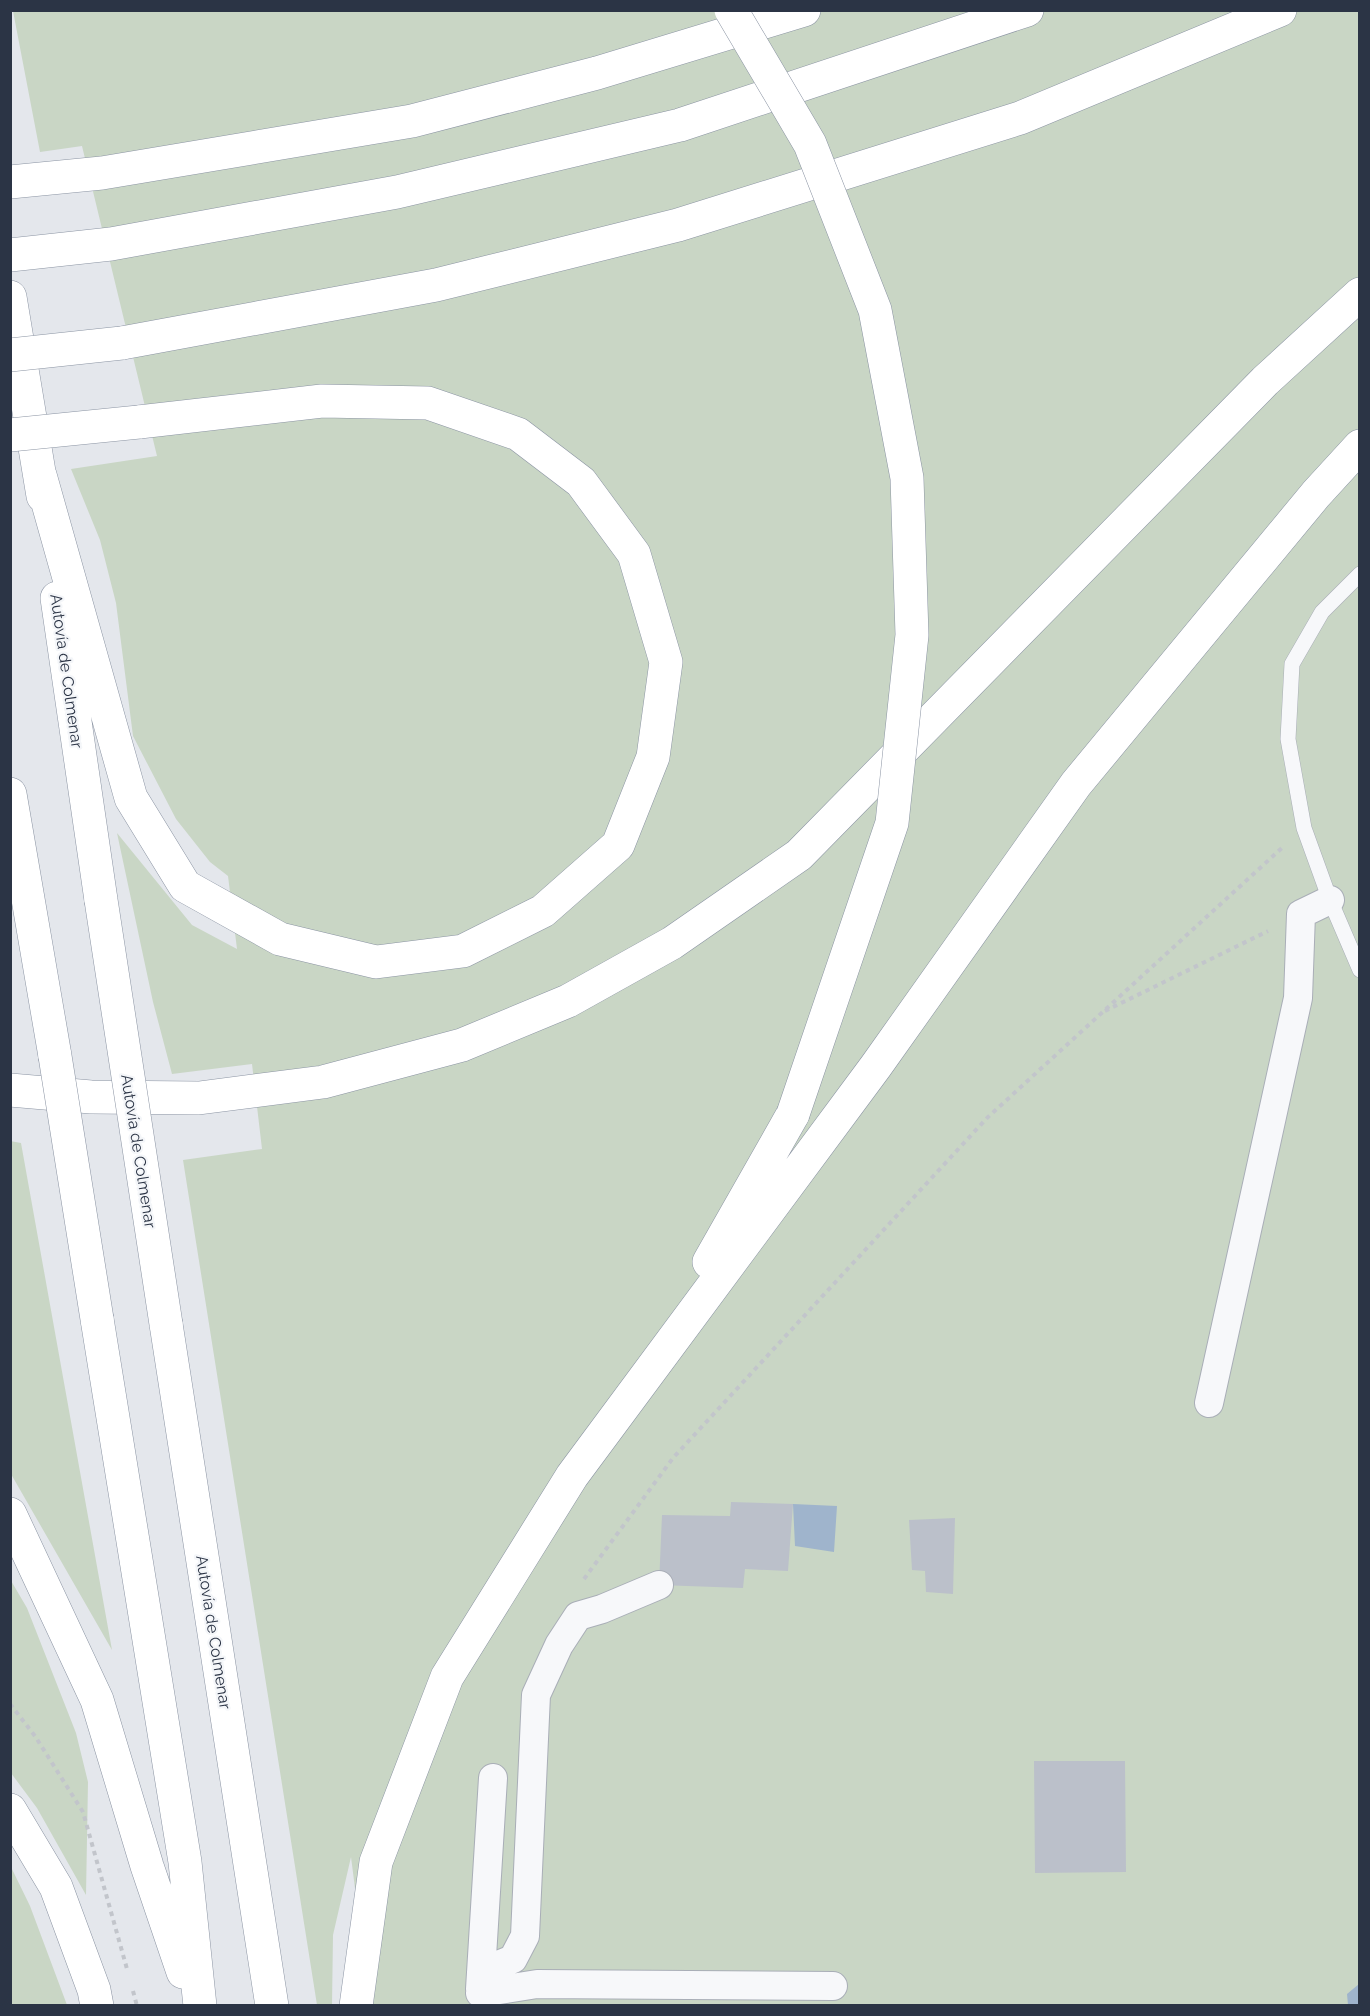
<svg xmlns="http://www.w3.org/2000/svg" width="1370" height="2016" font-family="Raleway,sans-serif">
<rect width="100%" height="100%" fill="#e4e7ec"/>
<path fill="#c9d6c5" d="M13,11H1359V2005H370L351,1857L333,1935L332,2005H317L183,1160L262,1149L252,1064L172,1074L153,1002L117,833L192,925L237,949L228,876L210,862L176,819L133,736L116,603L100,540L71,469L157,456L82,146L40,152Z
M10,1141L21,1143L112,1650L11,1474Z
M10,1579L27,1608L76,1733L88,1782L86,1895L37,1808L11,1773Z
M11,1867L30,1906L67,2005H11Z"/>
<path fill="#9fb4cc" d="M793,1504L837,1506L834,1552L795,1546Z
M1359,1984V2005H1348L1347,1994Z"/>
<path fill="#bbc0ca" d="M731,1502L793,1504L788,1571L745,1569L743,1588L659,1585L662,1515L730,1516Z
M955,1518L953,1594L926,1592L925,1571L912,1570L909,1520Z
M1034,1761H1125L1126,1872L1035,1873Z"/>
<g fill="none" stroke-linecap="round" stroke-linejoin="round">
<g stroke="#a9aeb7" stroke-width="16">
<path id="service" d="M1360,574L1322,612L1292,664L1288,739L1304,828L1330,900L1360,970"/>
</g>
<g stroke="#a9aeb7" stroke-width="30">
<path id="minor" d="M1209,1403L1298,998L1301,914L1330,900
M481,1972L513,1959L525,1936L536,1695L559,1645L578,1616L602,1609L659,1585
M480,1989L493,1778
M480,1993L537,1984L833,1986"/>
</g>
<g stroke="#8b94a3" stroke-width="34">
<path id="motorway" d="M10,182L102,173L412,121L597,73L804,10
M10,255L111,244L397,192L680,125L1027,10
M10,297L43,496
M122,343L436,285L678,225L1020,118L1280,10
M40,475L131,798L185,886L280,939L376,962L463,951L543,911L618,845L653,757L666,662L634,554L581,482L518,434L428,403L322,401L139,422
M57,598L101,900
M10,794L55,1056
M10,1090L91,1097L199,1098L323,1082L462,1045L568,1001L672,943L799,855L1265,381L1360,294
M709,1262L793,1114
M97,1319L185,1862L200,2006
M166,1324L272,2006
M10,1514L97,1700L147,1866L183,1972
M10,1810L56,1887L94,1990L97,2006
M356,2006L376,1862L447,1677L572,1476L876,1066L1076,784L1316,494L1360,446"/>
</g>
<path stroke="#c2c5cb" stroke-width="4" stroke-dasharray="4.5 4.5" stroke-linecap="butt" d="M1105,1011L1268,931
M584,1579L673,1458L987,1118L1284,846
M10,1704L35,1736L83,1812L127,1969
M133,1991L137,2006"/>
<use href="#service" stroke="#f7f8fa" stroke-width="15"/>
<use href="#minor" stroke="#f7f8fa" stroke-width="28"/>
<use href="#motorway" stroke="#fff" stroke-width="33"/>
<g stroke="#8b94a3" stroke-width="34" stroke-linecap="butt">
<path id="motorway-bridge" d="M731,10L810,144L875,310L907,478L912,635L892,823L793,1114
M10,355L122,343
M10,435L139,422
M101,900L166,1324
M55,1056L97,1319"/>
</g>
<use href="#motorway-bridge" stroke="#fff" stroke-width="33"/>
</g>
<g text-anchor="middle" stroke-width="4.5" stroke-linejoin="round" paint-order="stroke">
<g font-size="16" fill="#2b3445" stroke="#f4f6f9">
<text transform="translate(67 671) rotate(82)" y="6">Autovía de Colmenar</text>
<text transform="translate(139 1151) rotate(81)" y="6">Autovía de Colmenar</text>
<text transform="translate(214 1632) rotate(81)" y="6">Autovía de Colmenar</text>
</g>
</g>
<rect width="1370" height="2016" fill="none" stroke="#2b3445" stroke-width="24"/>
</svg>
